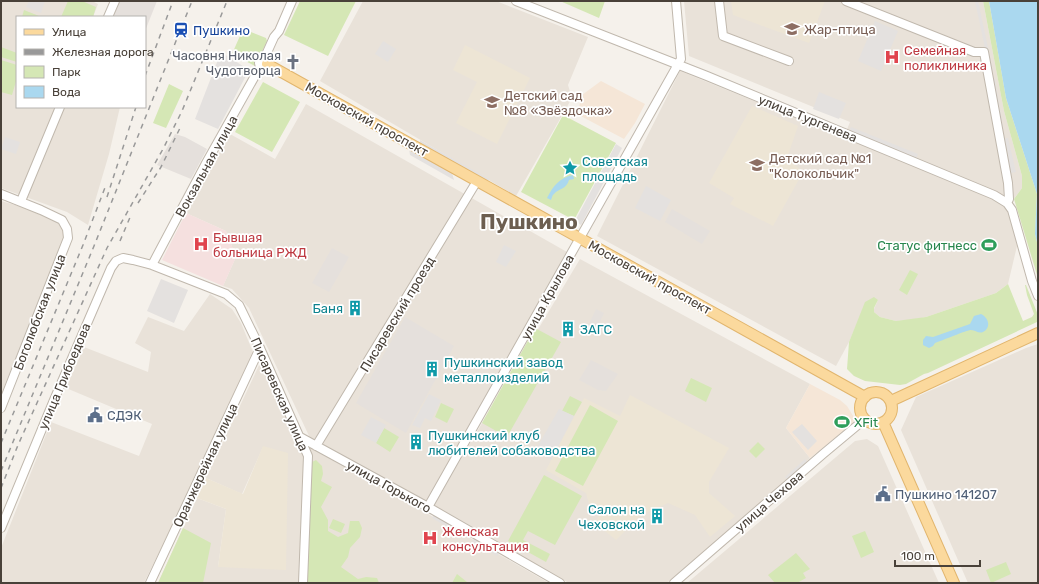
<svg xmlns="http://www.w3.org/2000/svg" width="1039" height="584" font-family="Rubik,sans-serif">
<rect width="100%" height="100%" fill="#f5f1eb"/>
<path fill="#e9e2d9" d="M1,1H92L98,4L93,17H17V107H120L109,154L88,225L67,212L1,188Z
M363,1H496L588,37L568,85L572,98L516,196L320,81Z
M684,1H983L1004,111L1022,176V188L1014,199L1003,196L846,132L850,122L689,56Z
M680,71L1002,201L1011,211L1015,225L1017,246L1008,284L996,293L926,317L911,320L896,321L880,317L874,312V309L878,300L866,302L849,342L836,366L597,236Z
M306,104L567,252L427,504L310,438L249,308L232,289L223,286L236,257L226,231L186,213L230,134L275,159Z
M1,201L19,206L63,224L66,236L1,394Z
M580,259L810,384L786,428L810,458L788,480L667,583H569L432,507Z
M210,294L232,309L241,323L255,357L144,583H1V548L51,422L139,456L152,424L66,388L84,347L148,372L151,352L135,343L148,317L184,331Z
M1038,344V583H968L901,430L916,397L1026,348Z
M261,361L296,440L323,454L549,583H158L197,498L226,509L218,567L263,447L242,494L206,478Z
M867,439L878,446L939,583H687L855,441Z"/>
<path fill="#f5e6d7" d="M601,81L645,104L635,123L624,139L577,114L582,95Z
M810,384L840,400L847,406L855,419L852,424L810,458L786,428Z"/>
<path fill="#e5e0dc" d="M120,1H157L145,31V17H113Z
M175,134L185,137L207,149L191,179L157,165Z
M672,209L710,231L702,244L665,222Z
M332,248L349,257L329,292L312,283Z
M596,309L604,313L595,332L587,328Z
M405,317L454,346L406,433L356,403Z
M591,360L618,374L606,391L598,390L579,380Z"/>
<path fill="#ede5d5" d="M731,1H825L809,43L733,15Z
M465,45L530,78L497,144L456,123L477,82L453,70Z
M752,106L798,126L787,158L803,172L773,226L730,204L734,198L709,183Z
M630,395L729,448L709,482V493L735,516L710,537L695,515L668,503L640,516L616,540L595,523L601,512L589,504L586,493L546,470L584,398L620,416Z
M263,446L288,453L286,570L218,567L226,509L197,498L206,478L243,494Z"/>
<path fill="#f5e0df" d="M186,213L226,231L236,257L223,286L162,260Z"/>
<path fill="#d5e7b5" d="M68,1H82L96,7L93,17H61Z
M300,1H356L328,56L284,35Z
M560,1H605L599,18Z
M983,1H989L1006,98L1037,194L1035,234L1038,246V278L1014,199L1022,188V176L1004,111Z
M24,10L39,16V17H22Z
M243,29L266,38L267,41L255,66L232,54Z
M1,47L17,53V62L1,57Z
M1,60L17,65V78L12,95L1,92Z
M263,82L300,102L272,152L235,132Z
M169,84L183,91L166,128L153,123Z
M563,115L616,143L574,220L521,192Z
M910,270L918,274L907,295L899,290Z
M1008,284L1023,321L1032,317L1034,314L1027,295L1025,285H1026L1038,315L1037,322L928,373L924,374L906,384L900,385L865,381L854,376L847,369L849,342L865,302L874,297L878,300L874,308V312L880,317L896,321L926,317L996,293Z
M535,328L561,342L507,437L482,423Z
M691,378L712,388L706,402L685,391Z
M570,396L582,402L574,416L562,411Z
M441,403L454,409L447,423L435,417Z
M590,405L618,421L583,486L555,471Z
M384,428L399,437L390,452L376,443Z
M758,442L765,449L756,458L749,451Z
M316,460L322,466L323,474L321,481L332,487L321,507L328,520V531L338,537L348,533L350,521H359L362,528L360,537L350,548L348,557L341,567L358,579L366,577L377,578L379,583H306L310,463Z
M544,475L582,496L555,545L528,531L523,540L550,554L546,562L508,541Z
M333,519L345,524L341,533L329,528Z
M183,528L211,543L203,583H158Z
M865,531L874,552L861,558L852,536Z
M796,553L810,569L803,573L806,578L797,583H775L768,575Z
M1006,562L1011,574L991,583L986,570Z
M457,574L467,582V583H452Z"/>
<path fill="#e4e1df" d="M29,1H45L41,13L26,7Z
M975,1H978L993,71L990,72Z
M875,21L898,31L881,71L858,61Z
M383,41L396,49L388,62L375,54Z
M221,52L249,70L218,129L195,119Z
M716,75L831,122L830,125L714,78Z
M995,79L1003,128H1000L992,80Z
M819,92L846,103L839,119L813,109Z
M851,127L918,154L916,159L849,132Z
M5,137L20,142L16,154L1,149Z
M1008,138L1016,172L1011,173L1003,139Z
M420,140L489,179L487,183L420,145Z
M616,144L622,148L581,225L575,221Z
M409,149L452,173L454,180L410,155Z
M646,186L671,200L660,221L635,208Z
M504,245L516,251L506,267L496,262Z
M161,279L188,290L174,323L147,311Z
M429,394L441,400L431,421L425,418L420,428L412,425Z
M559,409L574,416L551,460L535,451Z
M371,417L386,425L376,443L361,435Z
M802,424L817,441L808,450L792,432Z
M805,459L808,463L788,480L785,477Z
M434,515L460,530L458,533L432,518Z
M474,538L499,552L497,556L472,542Z"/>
<path fill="#aad8ef" d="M989,1H1038V246L1035,234L1037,194L1006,98Z
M573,175L574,179L569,180C566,190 559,188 554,194C552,195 552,198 551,200L547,198C553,186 559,178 573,175Z
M981,314C988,317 992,327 983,332C978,334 976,330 971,330C967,330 941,341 935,343L933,346L929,348L923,345V340L926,336L933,337L970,324L974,316Z"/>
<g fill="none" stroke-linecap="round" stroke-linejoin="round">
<g stroke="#c0b8ad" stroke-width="10">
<path id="minor" d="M516,1L707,76L994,195L1007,203L1012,210L1032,281L1038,296
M719,1L723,36L789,61
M846,1L974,52H984L1008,183L1009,199L1007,203
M108,17L115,1
M1,194L41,210L62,220L67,229L68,238L1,408
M21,201L60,107
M152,265L205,165L260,67L259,63L261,57H265L274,37L279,31L292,1
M300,437L428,507L560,583
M316,446L477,181
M428,507L681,59L676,1
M1,528L54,400L111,268L116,261L123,258L133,260L152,265L226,294L239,305L260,348L308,456L303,583
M150,583L260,348
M674,583L823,454L865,419"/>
</g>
<g stroke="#e1b56d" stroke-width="12">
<path id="major" d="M267,64L865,397
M860 408a16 16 0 1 1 32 0a16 16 0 1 1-32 0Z
M891,401L1038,333
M883,422L954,583"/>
</g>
<use href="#minor" stroke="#fff" stroke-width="8"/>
<use href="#major" stroke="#fbd99d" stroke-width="10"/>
<path stroke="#999" stroke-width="1.5" stroke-dasharray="5 5" stroke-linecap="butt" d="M145,76L173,1
M107,197L136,107
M138,203L161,167L181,126
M120,241L131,215
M1,443L83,245L106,185
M1,471L94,246L192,1
M1,488L18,445L107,248L163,149L182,111L227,1"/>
</g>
<defs>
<g id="school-bare" transform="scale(1.2)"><path d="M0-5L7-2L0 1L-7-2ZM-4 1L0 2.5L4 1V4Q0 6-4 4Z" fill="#8d6e63" stroke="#fff" stroke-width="2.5" paint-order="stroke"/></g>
<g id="station-bare" transform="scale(1.2)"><path d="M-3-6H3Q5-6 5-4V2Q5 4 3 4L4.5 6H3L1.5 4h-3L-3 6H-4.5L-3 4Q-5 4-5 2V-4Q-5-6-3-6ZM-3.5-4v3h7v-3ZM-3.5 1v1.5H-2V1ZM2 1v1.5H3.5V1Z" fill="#1a4fb4" stroke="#fff" stroke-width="2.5" paint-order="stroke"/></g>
<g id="hospital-bare" transform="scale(1.2)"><path d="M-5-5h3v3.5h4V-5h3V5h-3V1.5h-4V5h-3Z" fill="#e0444e" stroke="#fff" stroke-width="2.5" paint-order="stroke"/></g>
<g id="church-bare" transform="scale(1.2)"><path d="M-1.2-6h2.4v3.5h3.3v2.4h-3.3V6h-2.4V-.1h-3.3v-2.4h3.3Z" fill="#6b7280" stroke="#fff" stroke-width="2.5" paint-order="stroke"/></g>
<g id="sight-bare" transform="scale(1.2)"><path d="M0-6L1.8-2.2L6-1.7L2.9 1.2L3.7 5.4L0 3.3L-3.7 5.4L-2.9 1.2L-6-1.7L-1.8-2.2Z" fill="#0f9aa8" stroke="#fff" stroke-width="2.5" paint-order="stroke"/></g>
<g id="stadium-bare" transform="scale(1.2)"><path d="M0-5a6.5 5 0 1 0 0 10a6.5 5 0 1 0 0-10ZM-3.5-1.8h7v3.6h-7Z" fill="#2e9e5b" stroke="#fff" stroke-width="2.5" paint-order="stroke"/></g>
<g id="building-bare" transform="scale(1.2)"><path d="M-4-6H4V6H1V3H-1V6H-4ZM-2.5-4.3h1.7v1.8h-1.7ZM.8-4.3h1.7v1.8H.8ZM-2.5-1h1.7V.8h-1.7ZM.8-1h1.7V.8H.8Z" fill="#0f9aa8" stroke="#fff" stroke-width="2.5" paint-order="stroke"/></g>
<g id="civic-bare" transform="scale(1.2)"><path d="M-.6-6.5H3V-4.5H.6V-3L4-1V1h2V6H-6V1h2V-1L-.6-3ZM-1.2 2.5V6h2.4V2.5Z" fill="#5c6f8a" stroke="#fff" stroke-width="2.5" paint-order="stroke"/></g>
</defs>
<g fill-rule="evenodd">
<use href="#school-bare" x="792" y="29"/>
<use href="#station-bare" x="181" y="30"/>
<use href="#hospital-bare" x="892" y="57"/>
<use href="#church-bare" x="293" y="62"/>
<use href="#school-bare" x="492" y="102"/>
<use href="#school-bare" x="757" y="165"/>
<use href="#sight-bare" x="570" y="168"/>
<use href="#hospital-bare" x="201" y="244"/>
<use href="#stadium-bare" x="989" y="245"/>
<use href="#building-bare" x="355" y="308"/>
<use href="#building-bare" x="568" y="329"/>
<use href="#building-bare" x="432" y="369"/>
<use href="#civic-bare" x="95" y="415"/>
<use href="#stadium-bare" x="842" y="422"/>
<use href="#building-bare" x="416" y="442"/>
<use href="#civic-bare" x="883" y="494"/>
<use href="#building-bare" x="657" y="516"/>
<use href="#hospital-bare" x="430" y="538"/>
</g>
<g text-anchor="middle" stroke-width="3.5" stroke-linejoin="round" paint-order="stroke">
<g font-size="13" fill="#785e54" stroke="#fff" text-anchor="start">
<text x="804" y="34">Жар-птица</text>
<text x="504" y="100">Детский сад<tspan x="504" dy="15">№8 «Звёздочка»</tspan></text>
<text x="769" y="163">Детский сад №1<tspan x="769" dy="15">"Колокольчик"</tspan></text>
</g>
<g font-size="13" fill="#164399" stroke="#fff" text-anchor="start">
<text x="193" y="35">Пушкино</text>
</g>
<g font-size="13" fill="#be3a42" stroke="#fff" text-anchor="start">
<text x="904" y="55">Семейная<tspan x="904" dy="15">поликлиника</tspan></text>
<text x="213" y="242">Бывшая<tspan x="213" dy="15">больница РЖД</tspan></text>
<text x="442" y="536">Женская<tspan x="442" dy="15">консультация</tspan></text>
</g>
<g font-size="13" fill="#5b616d" stroke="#fff" text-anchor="end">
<text x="281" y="60">Часовня Николая<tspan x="281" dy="15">Чудотворца</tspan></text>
</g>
<g font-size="13" fill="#494139" stroke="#fff">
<text transform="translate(808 118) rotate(22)" y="5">улица Тургенева</text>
<text transform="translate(367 119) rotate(29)" y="5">Московский проспект</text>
<text transform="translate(206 166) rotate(-61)" y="5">Вокзальная улица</text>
<text transform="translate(650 277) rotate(29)" y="5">Московский проспект</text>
<text transform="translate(547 297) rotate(-61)" y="5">улица Крылова</text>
<text transform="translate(39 312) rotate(-69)" y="5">Боголюбская улица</text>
<text transform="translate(397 314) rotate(-59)" y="5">Писаревский проезд</text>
<text transform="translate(64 376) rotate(-67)" y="5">улица Грибоедова</text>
<text transform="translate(280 394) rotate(66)" y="5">Писаревская улица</text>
<text transform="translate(205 465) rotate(-65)" y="5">Оранжерейная улица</text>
<text transform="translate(389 486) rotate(29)" y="5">улица Горького</text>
<text transform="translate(769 501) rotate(-41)" y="5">улица Чехова</text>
</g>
<g font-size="13" fill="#0d838f" stroke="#fff" text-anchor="start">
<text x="582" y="166">Советская<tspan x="582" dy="15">площадь</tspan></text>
<text x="343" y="313" text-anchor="end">Баня</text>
<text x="580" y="334">ЗАГС</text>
<text x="444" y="367">Пушкинский завод<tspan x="444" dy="15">металлоизделий</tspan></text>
<text x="428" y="440">Пушкинский клуб<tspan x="428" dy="15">любителей собаководства</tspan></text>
<text x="645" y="514" text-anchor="end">Салон на<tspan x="645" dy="15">Чеховской</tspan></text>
</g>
<g font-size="13" fill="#27864d" stroke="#fff" text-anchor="end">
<text x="977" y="250">Статус фитнесс</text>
<text x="854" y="427" text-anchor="start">XFit</text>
</g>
<g font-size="13" fill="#4e5e75" stroke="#fff" text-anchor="start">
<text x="107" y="420">СДЭК</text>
<text x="895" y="499">Пушкино 141207</text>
</g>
<g font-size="21" font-weight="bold" fill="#6c5e50" stroke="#fff">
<text x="529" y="229">Пушкино</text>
</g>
</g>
<rect width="1039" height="584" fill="none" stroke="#494139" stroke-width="4"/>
<rect x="16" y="16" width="130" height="92" fill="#ffffff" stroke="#b6b3b0"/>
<rect x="24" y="29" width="20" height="6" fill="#fbd99d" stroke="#b6b3b0"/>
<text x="52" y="36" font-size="12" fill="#494139">Улица</text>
<rect x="24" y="49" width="20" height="6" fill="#999999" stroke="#b6b3b0"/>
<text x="52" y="56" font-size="12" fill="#494139">Железная дорога</text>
<rect x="24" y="66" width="20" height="12" fill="#d5e7b5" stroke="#b6b3b0"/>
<text x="52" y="76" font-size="12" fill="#494139">Парк</text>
<rect x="24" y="86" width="20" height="12" fill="#aad8ef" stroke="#b6b3b0"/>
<text x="52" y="96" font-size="12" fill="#494139">Вода</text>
<path d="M895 560v6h85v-6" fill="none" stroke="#494139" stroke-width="2"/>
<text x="901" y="560" font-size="12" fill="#494139" stroke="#ffffff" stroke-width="3" paint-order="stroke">100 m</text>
</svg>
